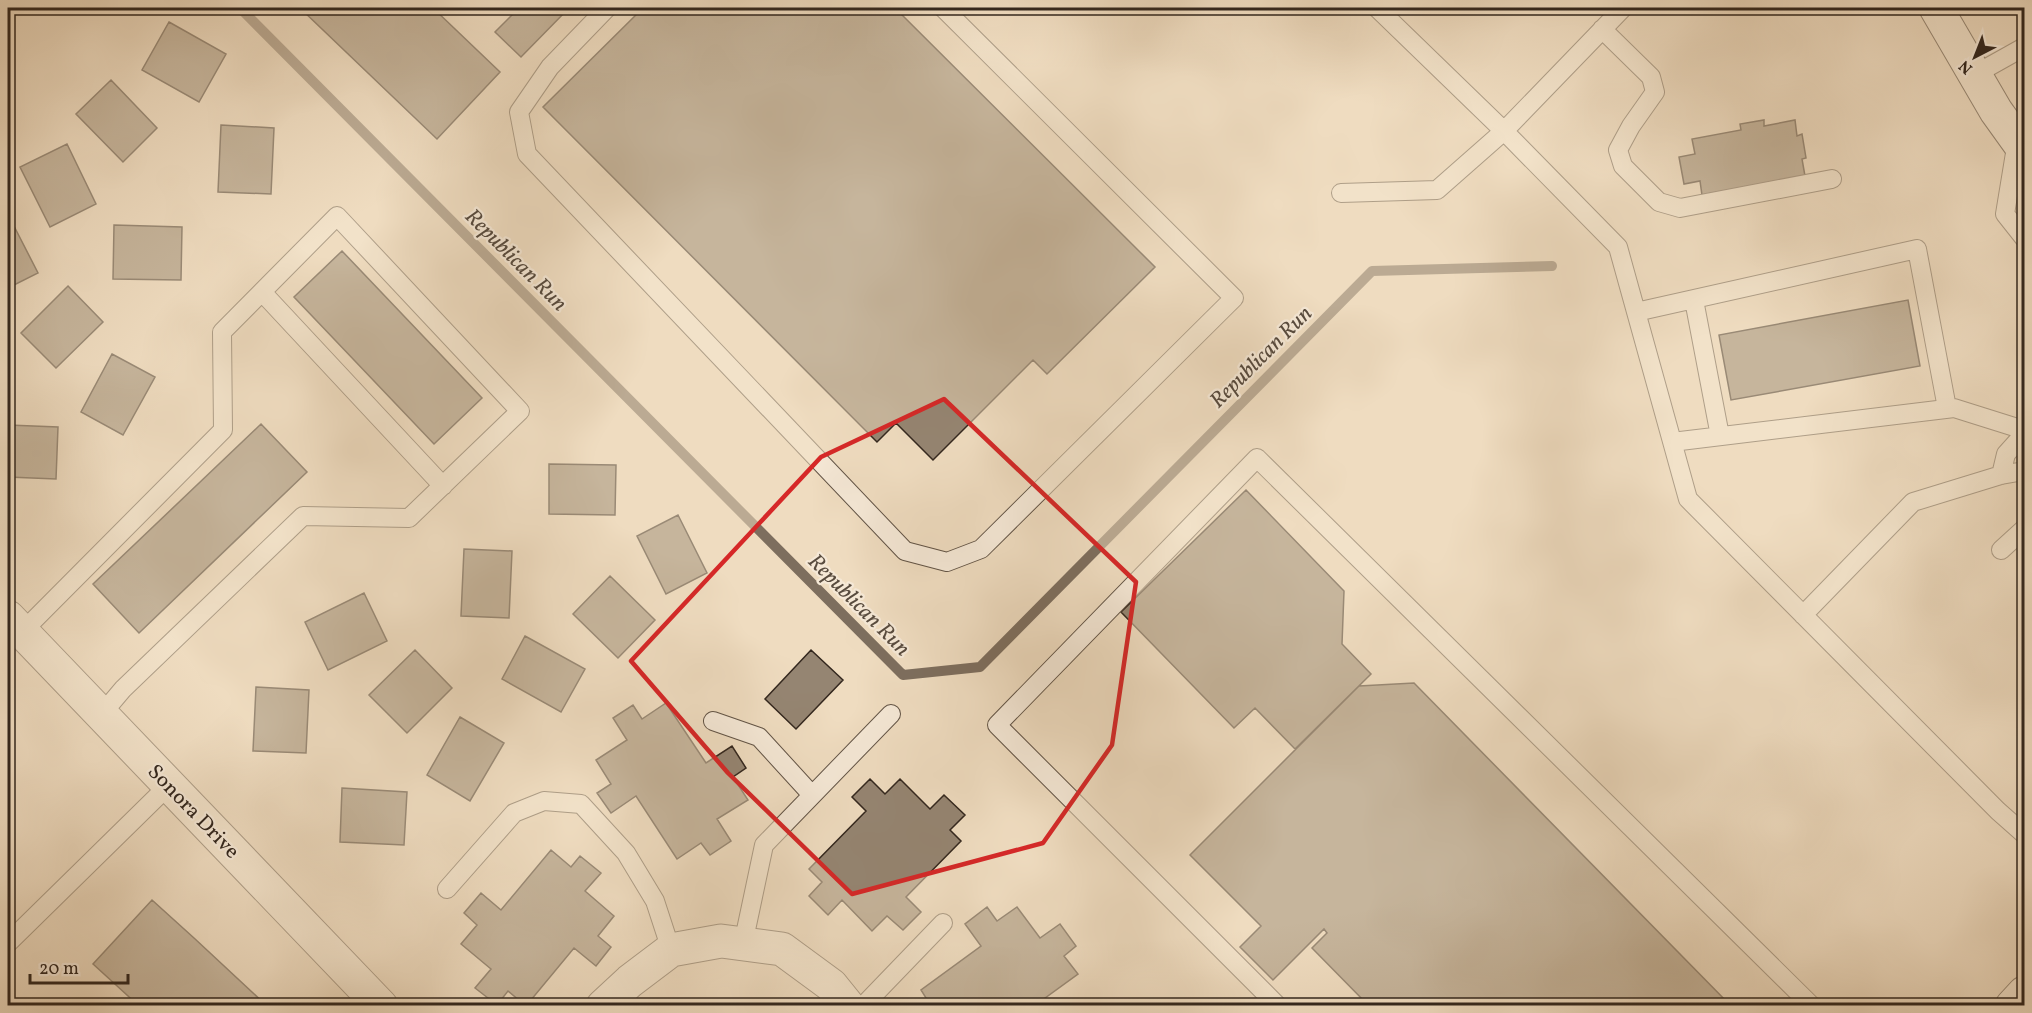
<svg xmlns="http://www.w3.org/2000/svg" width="2032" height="1013" font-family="Vollkorn,serif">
<rect width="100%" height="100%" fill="#efdcc0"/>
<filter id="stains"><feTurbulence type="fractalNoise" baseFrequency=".00333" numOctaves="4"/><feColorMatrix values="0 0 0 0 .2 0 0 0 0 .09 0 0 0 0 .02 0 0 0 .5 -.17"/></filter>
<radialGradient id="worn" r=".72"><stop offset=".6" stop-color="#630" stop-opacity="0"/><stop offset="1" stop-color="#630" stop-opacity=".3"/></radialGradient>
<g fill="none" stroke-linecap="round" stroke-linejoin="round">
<path stroke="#7d6e5e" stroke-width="10" d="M240,8L903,675L980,667L1372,271L1552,266"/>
</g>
<path fill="#958572" stroke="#33271e" stroke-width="1.5" d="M300,8H433L500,72L437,139Z
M519,8H569L521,57L495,32Z
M643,8H895L1155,267L1047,374L1033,360L933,460L896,423L877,442L543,107Z
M169,22L226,54L199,102L142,70Z
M111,80L157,128L123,162L76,114Z
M1764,120V126L1795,120L1797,136L1802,134L1806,158L1802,159L1805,176L1702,195L1700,181L1684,184L1679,157L1695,154L1692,139L1741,130L1740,124Z
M221,125L274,128L271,194L218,192Z
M67,144L96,204L50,227L20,167Z
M114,225L182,227L181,280L113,279Z
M15,228L38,273L8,288V232Z
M342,251L482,398L434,444L294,297Z
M68,286L103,322L56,368L21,333Z
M1908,300L1920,366L1731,400L1719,335Z
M112,354L155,377L123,435L81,412Z
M261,424L307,472L139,633L93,584Z
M8,425L58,427L56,479L8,477Z
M549,464L616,465L615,515L549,514Z
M1246,490L1344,591L1342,644L1371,674L1295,749L1255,708L1234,728L1121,612Z
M678,515L707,573L666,594L637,536Z
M464,549L512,551L509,618L461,616Z
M610,576L655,620L618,658L573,614Z
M364,593L387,641L328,670L305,622Z
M525,636L585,669L561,712L502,679Z
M415,650L452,688L407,733L369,695Z
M811,650L843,680L796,729L765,699Z
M1414,683L1731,1006H1369L1312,948L1327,933L1324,929L1273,980L1240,947L1261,926L1190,855L1359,686Z
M256,687L309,690L306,753L253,751Z
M666,703L706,763L732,746L746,768L733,777L748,800L717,819L731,841L710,855L701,843L677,859L636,796L611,813L597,793L611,784L596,760L627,740L613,718L633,705L642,719Z
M460,717L504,743L470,801L427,775Z
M870,779L885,794L900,779L930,809L944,795L965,815L950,830L961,841L906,897L921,912L903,930L887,916L872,931L842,900L828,915L809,896L822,882L809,869L866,811L852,797Z
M342,788L407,792L404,845L340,842Z
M551,850L571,867L580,856L601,873L585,891L614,916L598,936L611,947L596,966L574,948L526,1006L508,991L497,1005L475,988L491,969L461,944L477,925L464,913L481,893L501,910Z
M152,900L194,938L267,1006H139L93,964Z
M987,907L997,921L1017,907L1040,938L1060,924L1076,946L1064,956L1078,974L1034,1006H931L921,990L981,946L965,924Z"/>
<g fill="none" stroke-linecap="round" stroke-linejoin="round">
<g stroke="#625446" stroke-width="20">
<path id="lane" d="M607,8L550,67L519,112L527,154L905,551L947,562L981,549L1234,298L943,8
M1623,8L1504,131L1618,247L1688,499L1998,811L2024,834
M1602,29L1651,77L1655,92L1631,126L1618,150L1623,166L1659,202L1680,208L1832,179
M1974,75L2024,47
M2017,141L2005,214L2024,238
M1341,193L1437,190L1504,131L1377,8
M262,292L443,486
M1694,300L1720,436
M1636,312L1917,249L1947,408
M1672,442L1954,408L2024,430
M2001,475L2006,454L2024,434
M2001,550L2024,529
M1803,615L1913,502L2001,475L2024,471
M22,632L223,430L222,332L337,216L520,411L409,518L303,516L123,689L101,715
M713,721L759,737L812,795
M447,889L514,813L544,801L581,804L626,853L655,901L671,950
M8,943L169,785
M743,944L764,845L891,714
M863,1006L943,923
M1278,1006L997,725L1257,458L1812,1006"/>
</g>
<g stroke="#625446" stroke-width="35">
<path id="street" d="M8,617L381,1006
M603,1006L630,981L671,950L721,941L782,949L831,985L848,1006"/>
</g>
<g stroke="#33271e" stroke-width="35">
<path id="secondary" d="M1936,8L1996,111L2024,150
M2012,1006L2024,993"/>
</g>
<use href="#lane" stroke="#f5e8d6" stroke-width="18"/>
<use href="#street" stroke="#f5e8d6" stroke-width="33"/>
<use href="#secondary" stroke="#f5e8d6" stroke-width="33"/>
</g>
<path d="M0 0H2032V1013H0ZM944,399L1136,582L1112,745L1043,843L852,894L728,773L631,661L821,457Z" fill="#efdcc0" fill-opacity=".55" fill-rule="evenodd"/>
<path fill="none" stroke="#d62828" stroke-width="4.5" stroke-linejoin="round" d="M944,399L1136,582L1112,745L1043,843L852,894L728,773L631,661L821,457Z"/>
<g text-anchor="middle" stroke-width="4.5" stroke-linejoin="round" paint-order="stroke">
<g font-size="21" fill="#33271e" stroke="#f5e8d6">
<text transform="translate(194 811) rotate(46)" y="7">Sonora Drive</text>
</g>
<g font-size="22" font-style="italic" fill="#584b3e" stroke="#f5e8d6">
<text transform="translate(517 259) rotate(45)" y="8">Republican Run</text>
<text transform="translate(1260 356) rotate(-45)" y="8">Republican Run</text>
<text transform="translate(860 604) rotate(45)" y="8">Republican Run</text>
</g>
</g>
<rect width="2032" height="1013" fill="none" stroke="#efdcc0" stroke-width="30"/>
<rect x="9" y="9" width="2014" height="995" fill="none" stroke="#33271e" stroke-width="3"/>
<rect x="15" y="15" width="2002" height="983" fill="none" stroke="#33271e" stroke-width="1.5"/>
<g transform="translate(1975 57) rotate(222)" stroke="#f5e8d6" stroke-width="4.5" paint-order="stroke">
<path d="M0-4.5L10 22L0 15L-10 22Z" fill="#33271e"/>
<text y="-9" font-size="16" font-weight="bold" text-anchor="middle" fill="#33271e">N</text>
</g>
<path d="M30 974v9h98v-9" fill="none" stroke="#33271e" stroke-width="3"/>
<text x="39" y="974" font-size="18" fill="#33271e" stroke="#f5e8d6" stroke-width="4.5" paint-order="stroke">20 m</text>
<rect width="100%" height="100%" filter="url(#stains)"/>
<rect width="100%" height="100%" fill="url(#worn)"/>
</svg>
